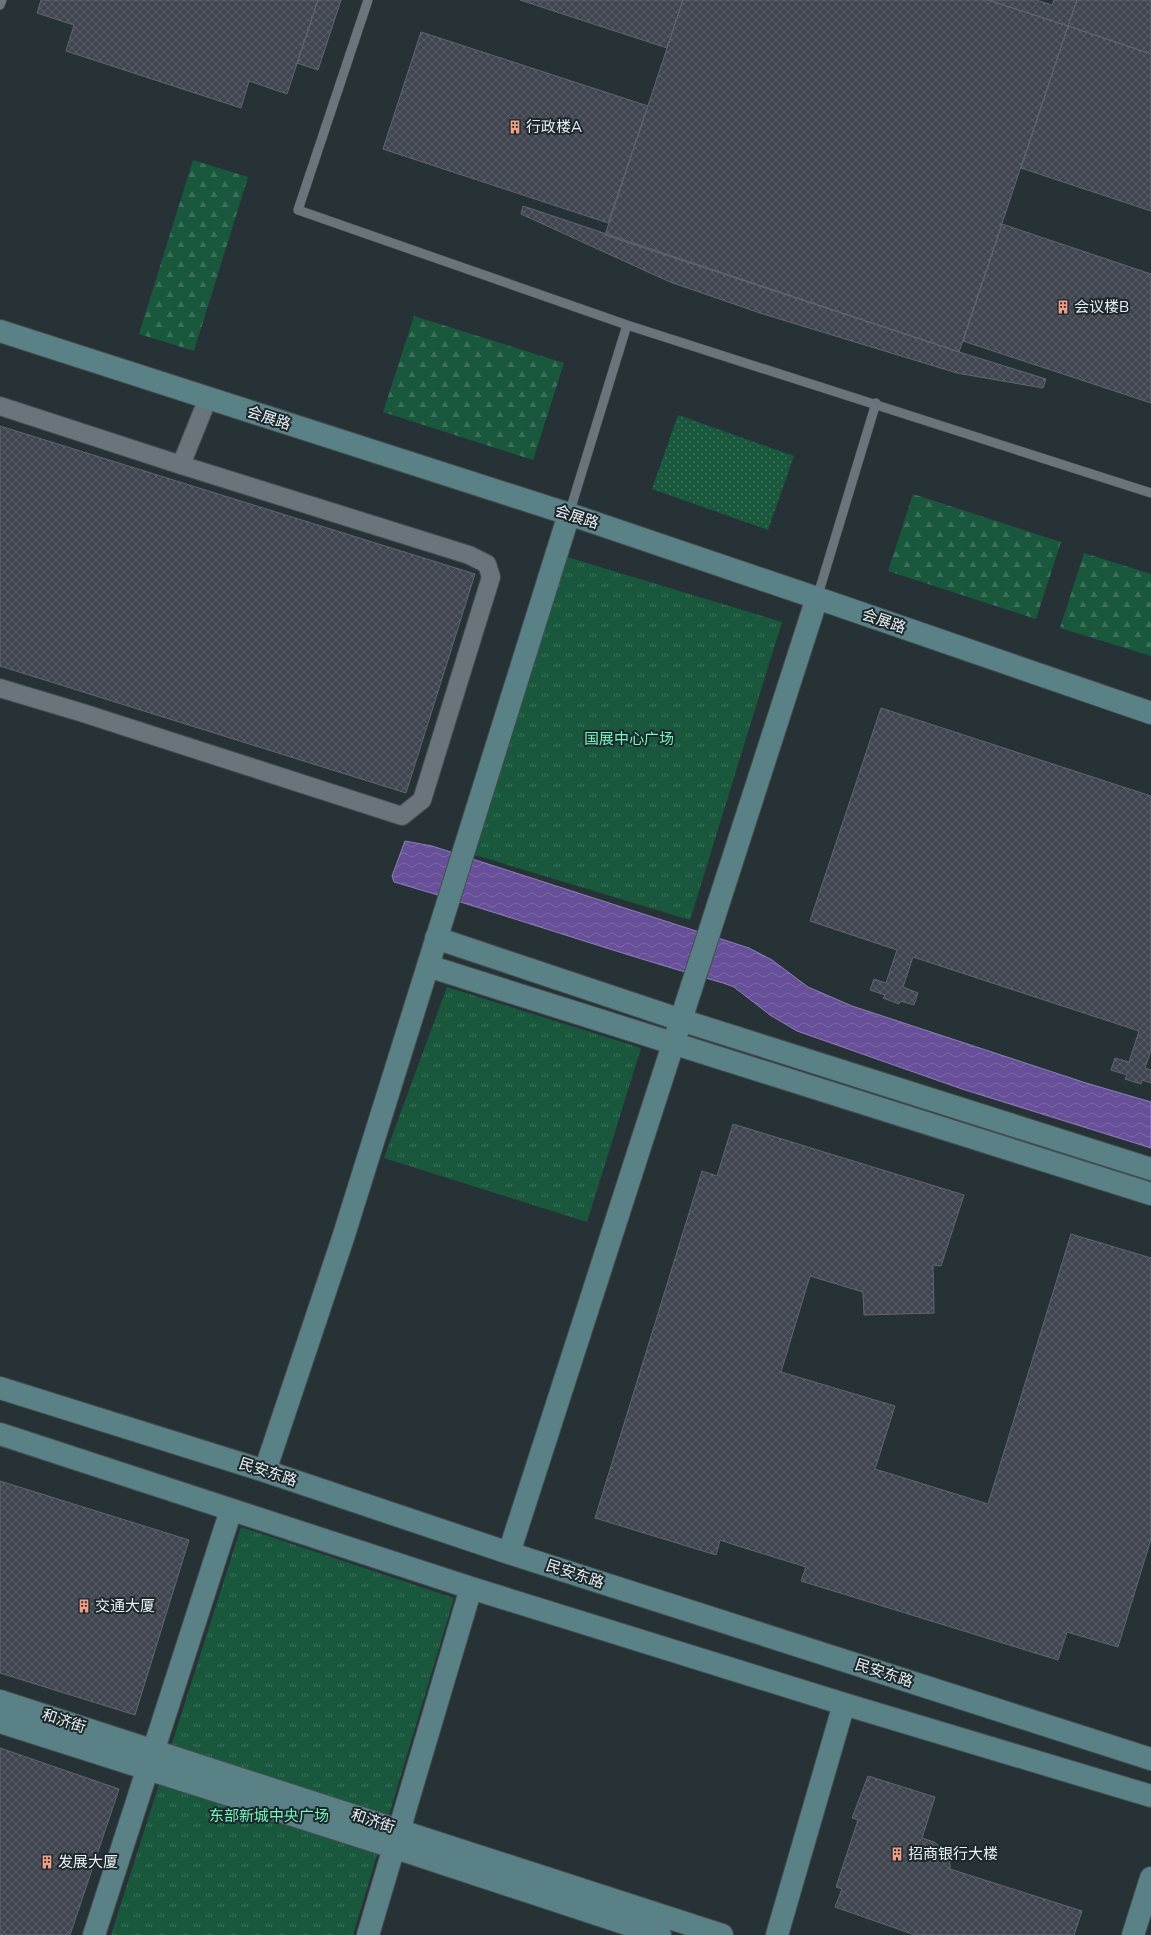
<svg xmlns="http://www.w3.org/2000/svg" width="1151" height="1935" font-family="Mulish,'Noto Sans SC',sans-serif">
<defs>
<pattern id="grass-dots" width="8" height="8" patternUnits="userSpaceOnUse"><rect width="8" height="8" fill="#19583d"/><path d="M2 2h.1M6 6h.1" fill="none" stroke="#3b705a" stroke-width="1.8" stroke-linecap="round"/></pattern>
<pattern id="forest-firs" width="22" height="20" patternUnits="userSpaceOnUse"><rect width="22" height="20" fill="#19583d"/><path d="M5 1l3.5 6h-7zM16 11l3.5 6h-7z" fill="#3b705a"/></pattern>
<pattern id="park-tufts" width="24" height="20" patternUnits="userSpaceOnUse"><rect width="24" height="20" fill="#19583d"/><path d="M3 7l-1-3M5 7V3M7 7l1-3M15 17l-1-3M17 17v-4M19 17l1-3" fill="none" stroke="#3b705a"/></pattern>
<pattern id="water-waves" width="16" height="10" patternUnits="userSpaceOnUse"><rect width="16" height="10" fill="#675099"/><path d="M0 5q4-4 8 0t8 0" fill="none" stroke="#7d6aa8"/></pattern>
<pattern id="building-cross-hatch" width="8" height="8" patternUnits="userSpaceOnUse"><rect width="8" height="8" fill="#40454f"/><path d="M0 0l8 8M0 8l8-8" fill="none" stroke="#5c6069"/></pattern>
</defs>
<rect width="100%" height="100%" fill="#273237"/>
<path fill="url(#grass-dots)" d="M678,415L794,456L768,530L652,489Z"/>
<path fill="url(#forest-firs)" d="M193,160L248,177L194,351L139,334Z
M414,316L564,363L533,460L383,412Z
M913,494L1061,542L1036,619L888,571Z
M1084,553L1151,574V656L1060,628Z"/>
<path fill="url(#park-tufts)" d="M567,557L782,622L690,920L475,855Z
M447,987L641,1048L587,1222L384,1158Z
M241,1527L454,1598L353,1935H111Z"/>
<path fill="url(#water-waves)" stroke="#8e80b5" d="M405,841L432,846L749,948L772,960L808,987L852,1006L1086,1083L1151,1102V1148L962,1089L797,1031L770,1015L734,987L723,983C613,952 504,914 394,882L392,876Z"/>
<path fill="url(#building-cross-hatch)" stroke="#606671" d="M41,0H318L287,94L249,81L241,108L66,51L74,25L37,13Z
M318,0H341L318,70L297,63Z
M520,0H683L667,48Z
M683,0H988L1068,26L959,352L605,235Z
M988,0H1036L1052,5L1054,0H1077L1068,26Z
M1077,0H1151V54L1068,26Z
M1068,26L1151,54V211L1021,168Z
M421,32L648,106L608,223L383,149Z
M523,206L959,352L1046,379L1043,388L957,373L763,314L670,282L521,214Z
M1002,224L1151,274V403L963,341Z
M0,426L475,574L406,793L0,666Z
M881,708L1151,796V1050L1145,1068L1151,1070V1083L1142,1080L1141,1084L1125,1079L1127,1075L1111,1070L1115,1058L1129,1062L1139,1031L913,957L903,987L918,993L914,1005L900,1001L899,1004L883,998L885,995L870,990L874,979L886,983L897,950L810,921Z
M733,1124L964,1195L941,1266L933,1265L934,1313L864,1315L863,1292L810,1276L781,1372L895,1406L875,1469L988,1504L1071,1234L1151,1258V1539L1118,1647L1067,1632L1058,1660L801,1581L806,1567L735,1545L720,1540L716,1555L595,1518L702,1171L717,1176Z
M0,1481L189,1540L135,1715L0,1673Z
M0,1748L119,1789L70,1935H0Z
M868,1776L935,1797L922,1838L934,1842L946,1851L950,1863V1869L1082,1911L1074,1935H915L835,1907L842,1889L836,1887L858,1820L852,1818Z"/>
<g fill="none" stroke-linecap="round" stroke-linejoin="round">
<g stroke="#444e52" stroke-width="10">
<path id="lane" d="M368,0L298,210L627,325L1151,493
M0,5L2,0
M569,514L627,325
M817,598L876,403"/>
</g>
<g stroke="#444e52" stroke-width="20">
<path id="street" d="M0,406L181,465L208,398
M0,688L83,713L402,816L422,800L491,577L487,564L469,555L181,465"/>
</g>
<g stroke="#444e52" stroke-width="24">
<path id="secondary" d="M0,331L569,514L817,598L1151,713
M436,938L681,1020L1151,1169
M428,966L1151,1194
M0,1388L265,1471L509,1553L1151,1759
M0,1434L471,1588L844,1704L1151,1796
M265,1471L343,1238L569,514
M509,1553L817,598
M0,1701L722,1935
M0,1722L393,1847L660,1935
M94,1935L231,1510
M368,1935L471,1588
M777,1935L844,1704
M1133,1935L1151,1878"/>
</g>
<use href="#lane" stroke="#69757b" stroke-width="9"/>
<use href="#street" stroke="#69757b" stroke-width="18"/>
<use href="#secondary" stroke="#5a8185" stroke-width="22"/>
</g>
<defs>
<g id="building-bare" transform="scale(1.08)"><path d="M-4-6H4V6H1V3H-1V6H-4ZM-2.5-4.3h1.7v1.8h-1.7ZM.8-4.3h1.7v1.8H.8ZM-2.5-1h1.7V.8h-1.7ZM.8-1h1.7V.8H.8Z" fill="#f39f85" stroke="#1d282d" stroke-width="2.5" paint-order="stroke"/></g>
</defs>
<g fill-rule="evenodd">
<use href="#building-bare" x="515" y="127"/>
<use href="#building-bare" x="1063" y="307"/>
<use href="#building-bare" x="84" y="1606"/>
<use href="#building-bare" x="897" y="1854"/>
<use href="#building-bare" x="47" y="1862"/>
</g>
<g text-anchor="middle" stroke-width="4" stroke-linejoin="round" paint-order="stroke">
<g font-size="15" fill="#eaf1f5" stroke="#1d282d" text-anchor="start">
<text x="526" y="132">行政楼A</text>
<text x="1074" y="312">会议楼B</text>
<text x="95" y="1611">交通大厦</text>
<text x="908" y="1859">招商银行大楼</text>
<text x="58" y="1867">发展大厦</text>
</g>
<g font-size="15" fill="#eaf1f5" stroke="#1d282d">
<text transform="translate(269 418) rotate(18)" y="5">会展路</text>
<text transform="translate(577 517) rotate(18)" y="5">会展路</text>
<text transform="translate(884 621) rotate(19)" y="5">会展路</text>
<text transform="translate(268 1472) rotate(18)" y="5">民安东路</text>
<text transform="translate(575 1574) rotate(18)" y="5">民安东路</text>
<text transform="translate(884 1673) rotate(18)" y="5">民安东路</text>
<text transform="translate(64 1721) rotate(18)" y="5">和济街</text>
<text transform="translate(373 1821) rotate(18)" y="5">和济街</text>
</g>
<g font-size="15" fill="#74f8bc" stroke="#1d282d">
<text x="629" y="744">国展中心广场</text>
<text x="269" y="1821">东部新城中央广场</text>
</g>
</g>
</svg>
